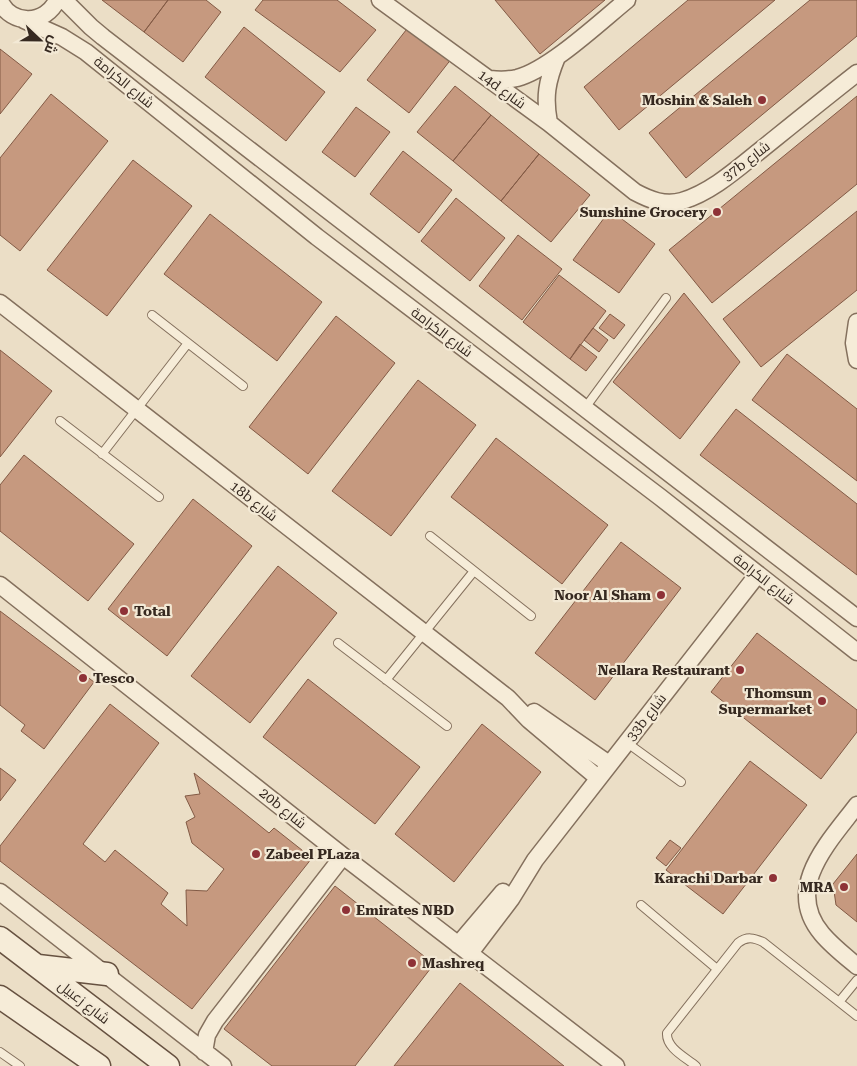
<svg xmlns="http://www.w3.org/2000/svg" width="857" height="1066" font-family="'Roboto Serif',Cairo,serif">
<rect width="100%" height="100%" fill="#ebdec6"/>
<path fill="#c6997f" stroke="#825a45" d="M102,0H168L144,32Z
M168,0H206L221,12L183,62L144,32Z
M263,0H337L376,30L340,72L255,10Z
M495,0H605L540,54Z
M688,0H775L619,130L584,87Z
M810,0H857V36L686,178L649,133Z
M410,25L452,58L409,113L367,80Z
M244,27L325,92L286,141L205,77Z
M0,49L32,74L0,114Z
M455,86L491,115L453,161L417,132Z
M51,94L108,141L20,251L0,235V158Z
M857,96V184L712,303L669,250Z
M356,107L390,132L355,177L322,152Z
M491,115L539,154L501,201L453,161Z
M403,151L452,190L419,233L370,194Z
M539,154L590,195L551,242L501,201Z
M133,160L192,206L107,316L47,270Z
M456,198L505,238L470,281L421,241Z
M610,210L655,244L619,293L573,260Z
M857,211V290L761,367L723,319Z
M210,214L322,302L277,361L164,274Z
M518,235L562,269L522,320L479,286Z
M559,275L606,311L570,359L523,322Z
M684,293L740,362L680,439L613,382Z
M610,314L625,325L614,339L599,328Z
M336,316L395,363L308,474L249,427Z
M593,328L608,340L599,352L584,340Z
M580,344L597,357L586,371L570,359Z
M0,350L52,391L0,457Z
M787,354L857,409V481L752,400Z
M418,380L476,425L391,536L332,491Z
M736,409L857,504V575L700,455Z
M496,438L608,525L562,584L451,497Z
M24,455L134,544L88,601L0,531V485Z
M193,499L252,546L167,656L108,609Z
M621,542L681,588L595,700L535,653Z
M278,566L337,613L250,723L191,676Z
M0,611L94,682L44,749L21,731L25,725L0,705Z
M757,633L857,710V732L821,779L711,692Z
M308,679L420,767L375,824L263,737Z
M110,704L159,743L83,844L105,862L115,850L168,893L161,904L187,926L186,890L207,891L224,869L192,843L186,822L195,817L185,796L200,794L194,773L269,833L274,828L312,858L192,1009L0,861V846Z
M482,724L541,772L454,882L395,834Z
M750,761L807,805L723,914L666,870Z
M0,768L16,780L0,801Z
M670,840L681,848L666,866L656,858Z
M857,854V922L836,905L833,884Z
M335,886L434,964L355,1066H272L224,1029Z
M460,983L564,1066H394Z"/>
<g fill="none" stroke-linecap="round" stroke-linejoin="round">
<g stroke="#84705d" stroke-width="10">
<path id="service" d="M152,315L243,386
M585,408L666,298
M60,421L159,497
M102,454L188,343
M430,536L531,616
M338,643L447,726
M386,680L474,571
M626,742L681,782
M641,905L717,969
M839,1002L857,980
M0,1052L20,1066
M696,1066C685,1057 666,1048 667,1033L738,943C747,936 754,938 763,942L857,1016"/>
</g>
<g stroke="#84705d" stroke-width="19">
<path id="minor" d="M64,0L91,27L103,37L857,618
M380,0L549,123L635,192C650,200 665,206 682,201C712,192 738,168 762,149C793,124 825,98 857,73
M0,1C11,26 46,25 57,0
M24,20L62,37L86,52L317,237L660,497L857,652
M490,79C499,80 508,80 517,78C549,70 600,22 627,0
M549,123C544,97 547,81 557,57
M0,303L508,698L529,720L598,778
M857,322L854,343L857,360
M0,585L343,856L616,1066
M534,712L609,764
M857,805C829,842 783,888 822,934C832,946 845,956 857,966
M0,892L223,1066
M458,945L503,892
M470,953L511,899L535,860L758,574
M204,1052L207,1035L215,1021L343,856"/>
</g>
<g stroke="#665140" stroke-width="25">
<path id="secondary" d="M0,938L168,1066
M38,966L107,974
M0,997L99,1066"/>
</g>
<use href="#service" stroke="#f6ecd8" stroke-width="8"/>
<use href="#minor" stroke="#f6ecd8" stroke-width="16"/>
<use href="#secondary" stroke="#f6ecd8" stroke-width="22"/>
</g>
<g fill="#8e3237" stroke="#f3e9d5" stroke-width="2">
<circle cx="762" cy="100" r="5"/>
<circle cx="717" cy="212" r="5"/>
<circle cx="661" cy="595" r="5"/>
<circle cx="124" cy="611" r="5"/>
<circle cx="740" cy="670" r="5"/>
<circle cx="83" cy="678" r="5"/>
<circle cx="822" cy="701" r="5"/>
<circle cx="256" cy="854" r="5"/>
<circle cx="773" cy="878" r="5"/>
<circle cx="844" cy="887" r="5"/>
<circle cx="346" cy="910" r="5"/>
<circle cx="412" cy="963" r="5"/>
</g>
<g text-anchor="middle" stroke-width="4.5" stroke-linejoin="round" paint-order="stroke">
<g font-size="14" fill="#362920" stroke="#f3e9d5">
<text transform="translate(124 82) rotate(39)" y="5">شارع الكرامة</text>
<text transform="translate(502 89) rotate(36)" y="5">14d شارع</text>
<text transform="translate(746 161) rotate(-37)" y="5">37b شارع</text>
<text transform="translate(442 332) rotate(37)" y="5">شارع الكرامة</text>
<text transform="translate(254 501) rotate(38)" y="5">18b شارع</text>
<text transform="translate(764 579) rotate(38)" y="5">شارع الكرامة</text>
<text transform="translate(646 717) rotate(-52)" y="5">33b شارع</text>
<text transform="translate(283 808) rotate(39)" y="5">20b شارع</text>
<text transform="translate(84 1002) rotate(38)" y="5">شارع زعبيل</text>
</g>
<g font-size="14" font-weight="bold" fill="#362920" stroke="#f3e9d5" text-anchor="end">
<text x="752" y="105">Moshin &amp; Saleh</text>
<text x="707" y="217">Sunshine Grocery</text>
<text x="651" y="600">Noor Al Sham</text>
<text x="134" y="616" text-anchor="start">Total</text>
<text x="730" y="675">Nellara Restaurant</text>
<text x="93" y="683" text-anchor="start">Tesco</text>
<text x="812" y="698">Thomsun<tspan x="812" dy="16">Supermarket</tspan></text>
<text x="266" y="859" text-anchor="start">Zabeel PLaza</text>
<text x="763" y="883">Karachi Darbar</text>
<text x="834" y="892">MRA</text>
<text x="356" y="915" text-anchor="start">Emirates NBD</text>
<text x="422" y="968" text-anchor="start">Mashreq</text>
</g>
</g>
<g transform="translate(40 40) rotate(112)" stroke="#f3e9d5" stroke-width="4" paint-order="stroke">
<path d="M0-4L9 19L0 12L-9 19Z" fill="#362920"/>
<text y="-8" font-size="14" font-weight="bold" text-anchor="middle" fill="#362920">ش</text>
</g>
</svg>
